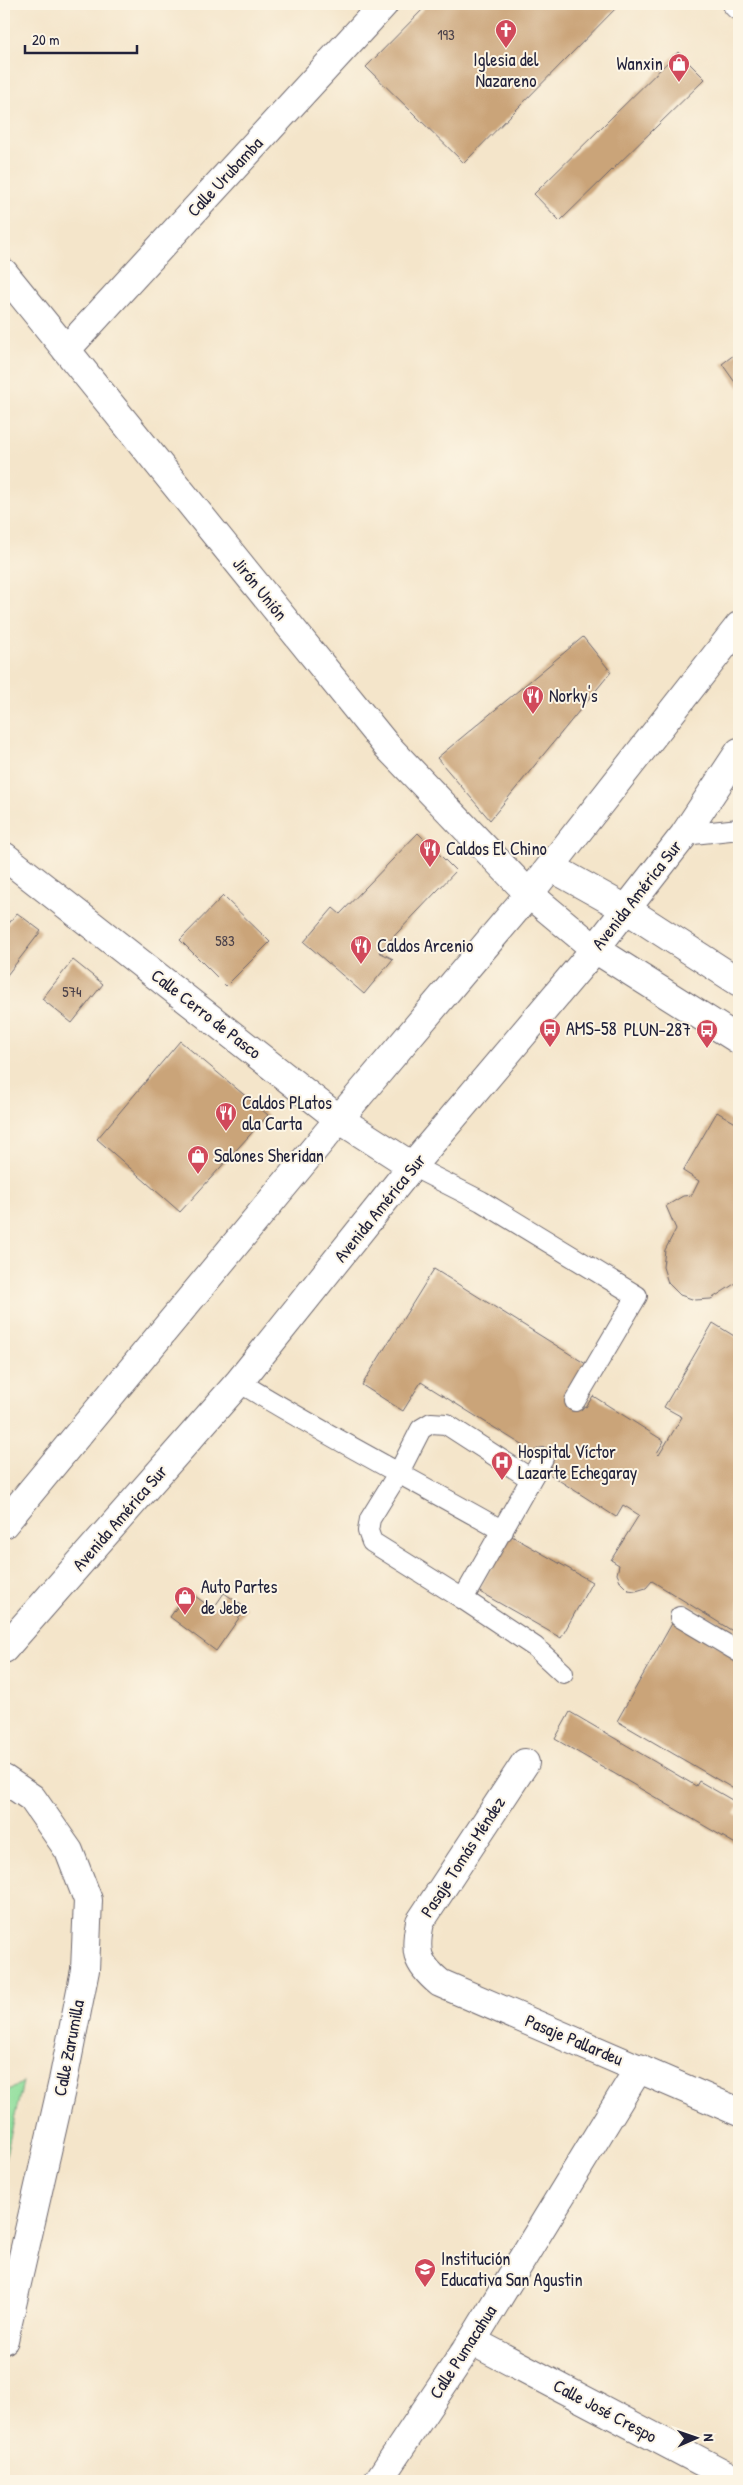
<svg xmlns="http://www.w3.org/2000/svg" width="743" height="2485" font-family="'Patrick Hand',sans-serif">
<rect width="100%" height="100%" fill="#fcf5e5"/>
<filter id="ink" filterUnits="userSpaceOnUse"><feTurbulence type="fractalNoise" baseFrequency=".02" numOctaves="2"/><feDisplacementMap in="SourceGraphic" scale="10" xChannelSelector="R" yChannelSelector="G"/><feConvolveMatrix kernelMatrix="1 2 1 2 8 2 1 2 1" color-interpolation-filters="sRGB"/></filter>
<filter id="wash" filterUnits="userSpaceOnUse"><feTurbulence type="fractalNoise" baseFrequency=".0096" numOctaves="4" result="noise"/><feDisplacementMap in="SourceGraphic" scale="20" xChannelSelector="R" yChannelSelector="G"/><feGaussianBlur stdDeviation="1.12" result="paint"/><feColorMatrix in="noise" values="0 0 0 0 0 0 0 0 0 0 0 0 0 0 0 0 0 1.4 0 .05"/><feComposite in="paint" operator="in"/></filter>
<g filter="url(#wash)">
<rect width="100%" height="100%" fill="#f4e5ca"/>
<path fill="#91df9d" stroke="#5a806c" d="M23,2082L4,2163V2094Z"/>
<g id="blocks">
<path fill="#caa479" d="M428,4H620L464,163L366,67Z
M678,52L705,79L560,221L534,194Z
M739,351V388L722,364Z
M583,637L611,672L490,820L437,758Z
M418,833L456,871L379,952L393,959L364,994L304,942L333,908L340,914Z
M223,896L270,942L226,986L180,940Z
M17,913L41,931L4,979V930Z
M73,960L103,984L72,1023L42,999Z
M180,1041L268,1115L180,1212L97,1139Z
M717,1112L739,1125V1281L711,1299L695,1300L680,1295L668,1283L663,1267L665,1250L676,1229L666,1206L683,1196L692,1195L699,1181L683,1171Z
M434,1269L589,1366L570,1397L586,1407L593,1396L664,1441L657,1453L659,1455L682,1417L664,1407L713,1323L739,1339V1635L652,1581L646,1588L636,1591L628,1590L621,1583L617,1574L619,1565L611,1560L639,1515L623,1505L616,1517L546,1472L551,1463L421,1382L403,1411L362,1385Z
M510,1535L592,1582L561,1638L478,1591Z
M188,1591L213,1609L224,1593L246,1608L216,1651L170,1617Z
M674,1620L739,1658V1792L617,1721Z
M570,1712L696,1786L699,1781L739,1804L734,1814L739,1817V1846L555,1739Z"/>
</g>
</g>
<g filter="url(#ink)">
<use href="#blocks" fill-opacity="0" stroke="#6c666d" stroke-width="1"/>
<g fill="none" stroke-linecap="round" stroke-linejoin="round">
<g stroke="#6c666d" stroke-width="22">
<path id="lane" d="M684,835L739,829
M412,1166L481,1201L637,1296L575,1401
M239,1382C325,1435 415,1481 503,1531
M543,1458L463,1599L535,1647L563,1673
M463,1599L372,1542L368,1531L370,1519L399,1472L421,1429L431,1423L446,1424L531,1479
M680,1617L739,1652"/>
</g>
<g stroke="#6c666d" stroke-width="30">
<path id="street" d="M4,273L386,745L529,894
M66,350L384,4
M4,856L339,1119L412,1166
M525,1763L420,1922C414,1952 416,1963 440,1983L739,2112
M4,1779L32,1798L69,1851L88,1900L85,1970L63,2081L4,2340
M472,2341L738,2481
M378,2481L472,2341L639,2068"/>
</g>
<g stroke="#6c666d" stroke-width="30">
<path id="primary" d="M737,4L739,6
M551,867L626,909L739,982
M529,894L595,949L739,1040
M4,1524L339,1119L529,894L739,626
M4,1649L239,1382L412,1166L595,949L684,835L739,752"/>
</g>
<use href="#lane" stroke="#fff" stroke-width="20"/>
<use href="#street" stroke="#fff" stroke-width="28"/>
<use href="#primary" stroke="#fff" stroke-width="28"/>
</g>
</g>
<defs>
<g id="church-pin" transform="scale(1.125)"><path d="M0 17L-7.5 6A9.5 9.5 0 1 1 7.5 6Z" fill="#d1495b" stroke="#fcf5e5"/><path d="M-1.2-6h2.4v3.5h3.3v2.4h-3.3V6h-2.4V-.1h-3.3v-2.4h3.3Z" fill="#fff"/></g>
<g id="shop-pin" transform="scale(1.125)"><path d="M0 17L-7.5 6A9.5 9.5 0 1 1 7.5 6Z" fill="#d1495b" stroke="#fcf5e5"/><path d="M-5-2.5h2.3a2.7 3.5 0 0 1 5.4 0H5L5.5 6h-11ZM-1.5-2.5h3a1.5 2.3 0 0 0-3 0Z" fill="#fff"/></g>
<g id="restaurant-pin" transform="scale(1.125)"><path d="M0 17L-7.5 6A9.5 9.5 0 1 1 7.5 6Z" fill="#d1495b" stroke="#fcf5e5"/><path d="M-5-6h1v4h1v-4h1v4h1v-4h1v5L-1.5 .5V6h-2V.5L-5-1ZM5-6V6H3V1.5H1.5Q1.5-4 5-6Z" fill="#fff"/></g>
<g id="bus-pin" transform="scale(1.125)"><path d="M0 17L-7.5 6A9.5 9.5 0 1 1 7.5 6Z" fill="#d1495b" stroke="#fcf5e5"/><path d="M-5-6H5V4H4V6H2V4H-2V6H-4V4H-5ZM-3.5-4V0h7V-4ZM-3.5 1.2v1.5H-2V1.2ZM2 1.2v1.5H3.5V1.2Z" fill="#fff"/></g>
<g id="hospital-pin" transform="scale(1.125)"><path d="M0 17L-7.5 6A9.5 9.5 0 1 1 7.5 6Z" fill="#d1495b" stroke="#fcf5e5"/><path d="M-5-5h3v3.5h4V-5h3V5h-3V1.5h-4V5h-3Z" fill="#fff"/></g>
<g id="school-pin" transform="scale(1.125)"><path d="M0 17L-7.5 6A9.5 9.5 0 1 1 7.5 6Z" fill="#d1495b" stroke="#fcf5e5"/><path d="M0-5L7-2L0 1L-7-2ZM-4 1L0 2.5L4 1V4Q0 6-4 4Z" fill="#fff"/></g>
</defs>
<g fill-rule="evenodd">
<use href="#church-pin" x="506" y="30"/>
<use href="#shop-pin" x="679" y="64"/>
<use href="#restaurant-pin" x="533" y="696"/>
<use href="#restaurant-pin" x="430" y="849"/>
<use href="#restaurant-pin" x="361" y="946"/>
<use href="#bus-pin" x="550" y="1029"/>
<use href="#bus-pin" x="707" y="1030"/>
<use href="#restaurant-pin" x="226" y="1113"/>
<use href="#shop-pin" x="198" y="1156"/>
<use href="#hospital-pin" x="502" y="1462"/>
<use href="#shop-pin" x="185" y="1597"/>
<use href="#school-pin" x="425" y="2269"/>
</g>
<g text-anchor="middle" stroke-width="4" stroke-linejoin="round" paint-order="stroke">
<g font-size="15" fill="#4c424a">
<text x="446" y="40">193</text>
<text x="225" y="946">583</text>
<text x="72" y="997">574</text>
</g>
<g font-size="18" fill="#22223b" stroke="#fcf5e5" text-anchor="start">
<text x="506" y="66" text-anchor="middle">Iglesia del<tspan x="506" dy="21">Nazareno</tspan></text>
<text x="663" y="70" text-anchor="end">Wanxin</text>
<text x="549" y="702">Norky's</text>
<text x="446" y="855">Caldos El Chino</text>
<text x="377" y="952">Caldos Arcenio</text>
<text x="566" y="1035">AMS-58</text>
<text x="691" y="1036" text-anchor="end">PLUN-287</text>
<text x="242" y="1109">Caldos PLatos<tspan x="242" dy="21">ala Carta</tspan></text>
<text x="214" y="1162">Salones Sheridan</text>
<text x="518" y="1458">Hospital Víctor<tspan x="518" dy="21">Lazarte Echegaray</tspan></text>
<text x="201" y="1593">Auto Partes<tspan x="201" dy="21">de Jebe</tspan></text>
<text x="441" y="2265">Institución<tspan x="441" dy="21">Educativa San Agustin</tspan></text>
</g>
<g font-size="18" fill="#22223b" stroke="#fcf5e5">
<text transform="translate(225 177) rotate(-47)" y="6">Calle Urubamba</text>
<text transform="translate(260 589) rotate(51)" y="6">Jirón Unión</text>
<text transform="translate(637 895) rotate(-52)" y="6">Avenida América Sur</text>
<text transform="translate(206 1014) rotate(38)" y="6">Calle Cerro de Pasco</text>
<text transform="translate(380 1208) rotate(-51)" y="6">Avenida América Sur</text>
<text transform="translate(120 1518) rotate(-49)" y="6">Avenida América Sur</text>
<text transform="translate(463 1857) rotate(-57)" y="6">Pasaje Tomás Méndez</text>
<text transform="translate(574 2040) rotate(23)" y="6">Pasaje Pallardeu</text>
<text transform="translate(69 2048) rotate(-79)" y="6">Calle Zarumilla</text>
<text transform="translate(463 2352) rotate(-57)" y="6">Calle Pumacahua</text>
<text transform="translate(605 2411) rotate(28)" y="6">Calle José Crespo</text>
</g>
</g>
<rect width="743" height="2485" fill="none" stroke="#fcf5e5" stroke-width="20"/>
<g transform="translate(696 2438) rotate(88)" stroke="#fcf5e5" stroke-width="4" paint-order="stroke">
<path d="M0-4L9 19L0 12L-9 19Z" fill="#22223b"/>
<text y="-8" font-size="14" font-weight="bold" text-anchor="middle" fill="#22223b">N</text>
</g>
<path d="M25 45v8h112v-8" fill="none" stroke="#22223b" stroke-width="2.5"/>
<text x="32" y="45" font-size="15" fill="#22223b" stroke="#fcf5e5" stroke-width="4" paint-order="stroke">20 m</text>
</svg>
